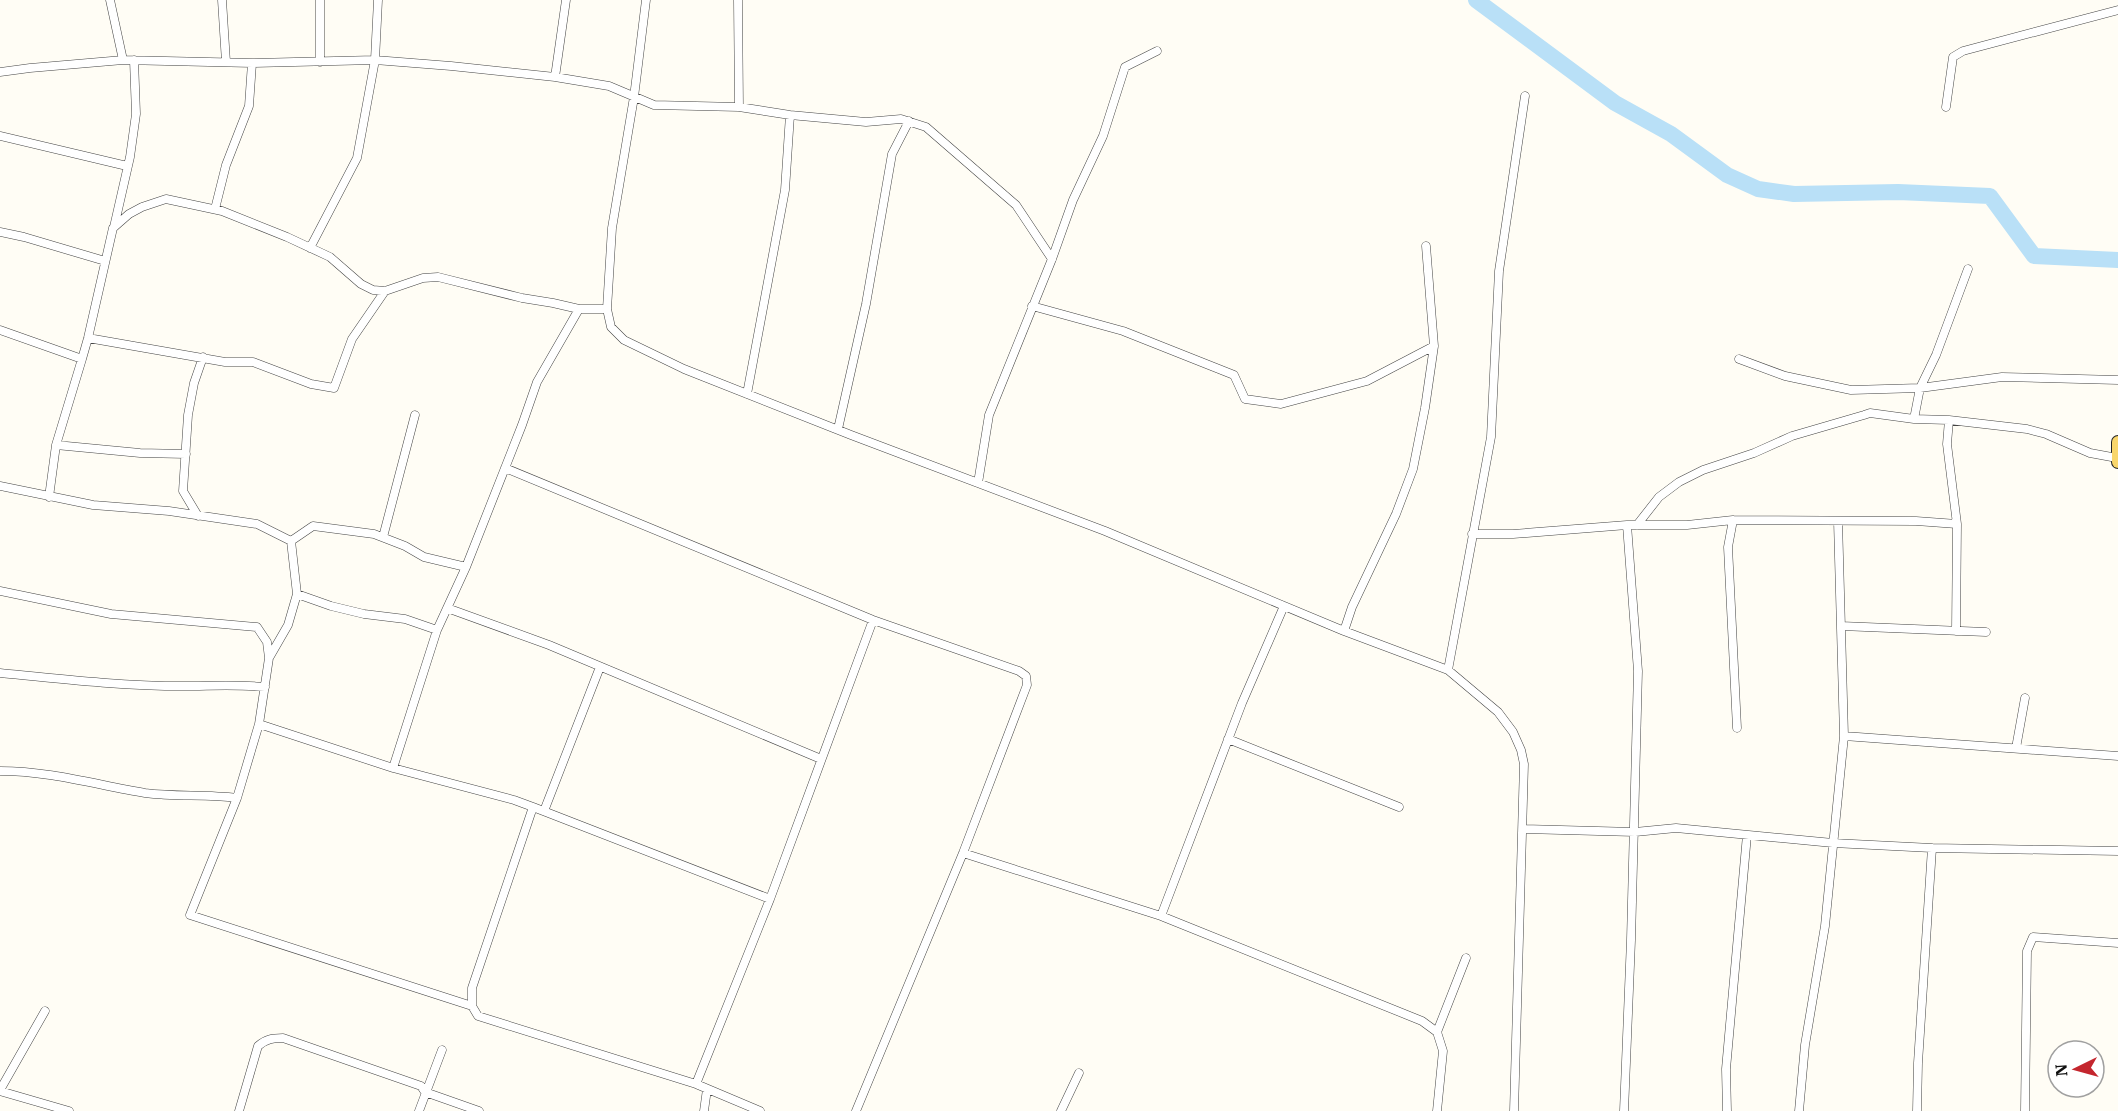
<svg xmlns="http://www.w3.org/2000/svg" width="2118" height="1111" font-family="'IBM Plex Serif',serif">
<rect width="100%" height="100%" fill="#fffdf5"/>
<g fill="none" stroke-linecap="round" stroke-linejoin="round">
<path stroke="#b9e0f7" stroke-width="16" d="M1476,0L1615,103L1671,134L1727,175L1758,189L1794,194L1898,192L1990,196L2034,256L2118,260"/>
<g stroke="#444" stroke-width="9">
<path id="street" d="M110,0L123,60
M222,0L226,62
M320,0V62
M646,0L634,97L612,228L607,309L611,327L624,340L684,369L851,435L1105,531L1344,631L1448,670L1498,712L1513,732L1521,750L1524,764L1514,1111
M738,0L739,107
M0,72L30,68L123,60L252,63L375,60L451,66L555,77L609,86L654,105L739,107L790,115L866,122L901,119L926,127L1016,205L1052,259
M555,77L566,0
M1946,107L1953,57L1963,51L2118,10
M0,136L127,166
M215,209L226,165L249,106L252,63
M114,227L130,157L136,114L134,60
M0,232L24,237L105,261
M310,248L357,158L375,60L378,0
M1032,306L1123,331L1234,375L1245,399L1281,404L1367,381L1434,346
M0,330L82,359L88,338L113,228L129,214L142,207L166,199L222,211L287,237L330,257L361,284L373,290L385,291L423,278L438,277L522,298L553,303L579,309H607
M88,338L225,362H253L311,384L334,388L352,339L385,291
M1739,359L1785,376L1851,390L1920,388L2002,377L2118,380
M747,394L785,190L790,115
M1914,419L1920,388L1936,355L1968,269
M1949,420L1947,444L1957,524L1956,631
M838,429L866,304L892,154L909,121
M56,445L140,453L186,454
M505,468L873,620L1019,671L1026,676L1027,685L963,853L856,1111
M978,483L989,415L1052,259L1073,200L1103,136L1125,67L1157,51
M0,486L93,505L169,511L257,524L291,541
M49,497L56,445L82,359
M198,516L183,491L188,415L194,383L203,357
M1733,520L1728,547L1737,728
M1637,525L1659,497L1679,482L1703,470L1754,453L1792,436L1864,415L1870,413L1914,419L1949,420L2027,429L2046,434L2090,453L2117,458
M1472,534H1513L1627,525H1687L1733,520L1916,521L1957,524
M383,537L415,415
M291,541L313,526L374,534L405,546L424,557L466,567
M0,591L111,614L257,627L267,642L269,658L259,724L393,768L514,800L533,807L472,988V1006L478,1016L696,1084L760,1111
M297,594L331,606L364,614L405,619L437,630
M447,608L549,645L821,759
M1841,626L1986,632
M1344,631L1352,607L1396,514L1413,469L1425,408L1434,346L1426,246
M269,658L288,625L297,594L291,541
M1448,670L1491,437L1499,271L1525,96
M0,673C61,679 122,686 183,686C211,686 236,684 265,687
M1844,736L2118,756
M1228,739L1399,807
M2016,748L2025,698
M393,768L437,630L466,567L522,425L537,382L579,309
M0,771C50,771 97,785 145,793C176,797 206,794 237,798L259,724
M237,798L190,915L472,1006
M533,807L770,899
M544,811L600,667
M1524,829L1635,832L1676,828L1833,843L1932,848L2118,851
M963,853L1161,916L1422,1021L1437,1032L1443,1051L1437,1111
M1161,916L1242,703L1284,606
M1437,1032L1466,958
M696,1084L770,899L873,620
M0,1090L45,1011
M0,1091L69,1111
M239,1111L258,1046C266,1039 273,1038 283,1038L421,1086L425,1092L479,1111
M419,1111L442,1050
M704,1111L707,1089
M1061,1111L1079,1073
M1624,1111L1631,940L1638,671L1627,525
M1727,1111L1726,1069L1747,835
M1799,1111L1805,1045L1825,926L1844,736L1838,521
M1917,1111L1918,1063L1932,848
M2025,1111L2027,951L2033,937L2118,943"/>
</g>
<g stroke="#222" stroke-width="14">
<path id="primary" d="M2118,442V462"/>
</g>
<use href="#street" stroke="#fff" stroke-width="8"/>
<use href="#primary" stroke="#f9d66b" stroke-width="12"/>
</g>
<g transform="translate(2076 1069) rotate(265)"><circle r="28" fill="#ffffff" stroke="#a0a0a0" stroke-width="1.5"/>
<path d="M0-4.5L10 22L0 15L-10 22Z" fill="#c4262e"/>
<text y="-9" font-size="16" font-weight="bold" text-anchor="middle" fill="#111111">N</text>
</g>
</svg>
